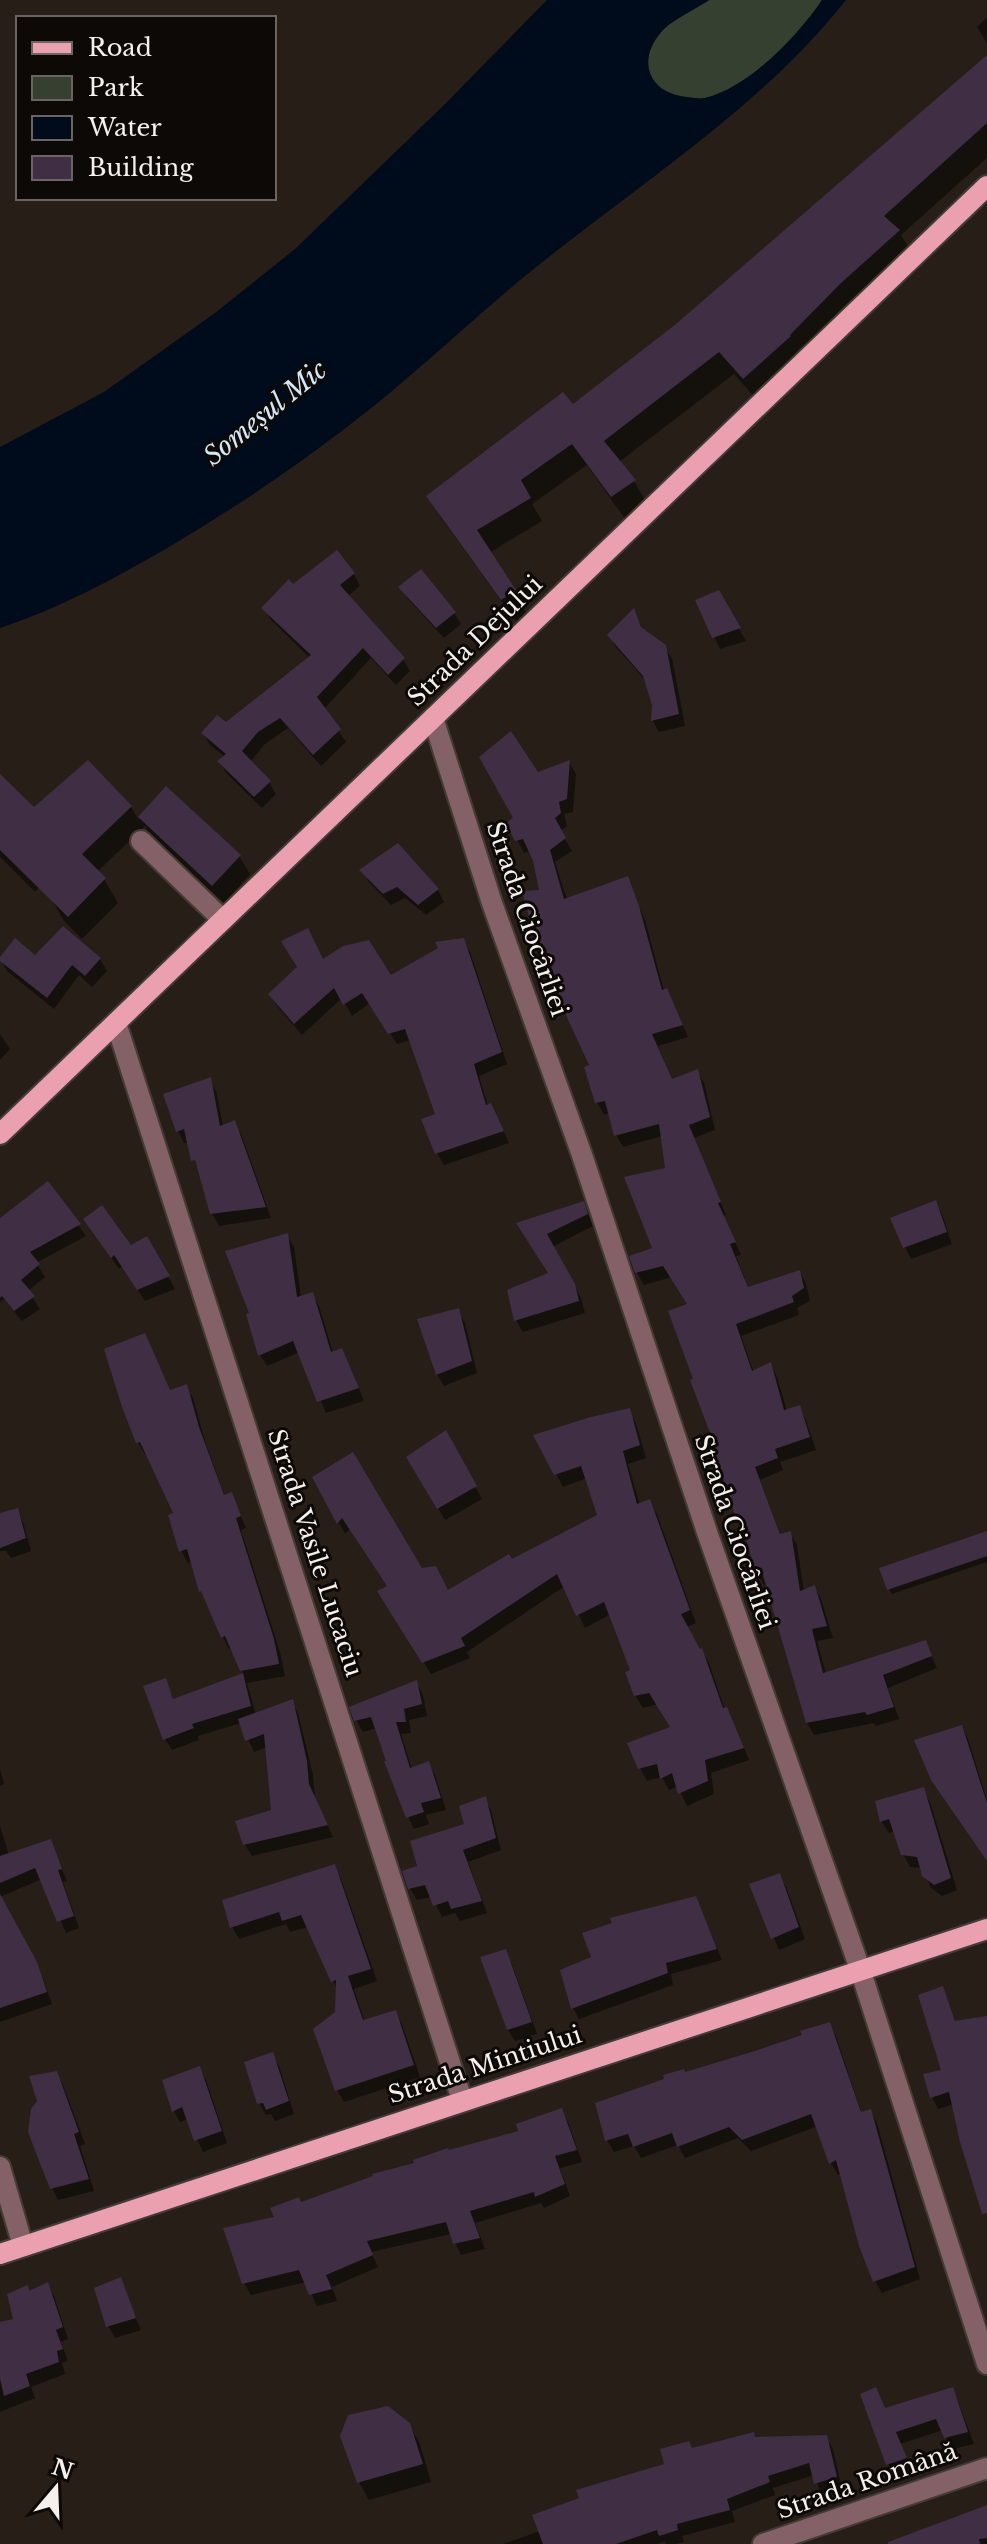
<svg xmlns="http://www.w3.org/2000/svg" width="987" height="2544" font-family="'Libre Baskerville',serif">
<rect width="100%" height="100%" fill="#271e18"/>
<path fill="#354030" d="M709,0H822C798,36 748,88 705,98C699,99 693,98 687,97C648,93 636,60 662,31C672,20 696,9 709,0Z"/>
<path fill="#000b1b" d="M547,0H709C696,9 672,20 662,31C636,60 648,93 687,97C693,98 699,99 705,98C748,88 798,36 822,0H846C760,109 637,185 530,272C483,310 439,352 392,391C322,449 248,500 169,547C114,579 60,608 0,628V447L104,392L215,313L295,249L444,105Z"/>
<path fill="#0007" d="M987,17V43L977,27Z
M987,96V158L901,235L912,254L757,400L734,374L619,462L634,481L647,504L625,519L587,465L532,504L542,521L489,553L527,614L516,621L442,519L429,496L573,407Z
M354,574L360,586L348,596L403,659L410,671L396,685L371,658L324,709L346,742L321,766L288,728L265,744L250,762L269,782L276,794L262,808L226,773L220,762L225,757L210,745L203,733L226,724L310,658L271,620L264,608L293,586Z
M401,588L454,613L461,624L444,638L408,599Z
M718,592L746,641L720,649L698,601Z
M634,611L643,631L664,646L672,659L685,726L659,732L653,721L654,704L647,682L616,647L609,635Z
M569,762L576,774L573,812L564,814L567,826L560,831L572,851L555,862L567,900L627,879L645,920L664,991L673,1002L688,1037L658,1046L672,1081L697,1071L704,1083L715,1130L694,1138L726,1215L723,1216L741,1255L736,1256L749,1289L800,1272L806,1284L810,1301L797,1308L799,1315L741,1336L754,1373L771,1365L777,1377L787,1411L799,1408L806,1420L816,1450L780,1462L783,1470L760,1480L781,1536L790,1533L797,1545L804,1592L815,1587L821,1599L833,1638L817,1641L826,1674L925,1643L937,1668L888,1688L899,1719L876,1726L874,1723L814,1735L807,1723L768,1585H764L757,1573L744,1527L737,1516L719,1456L721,1455L695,1380L690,1305L672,1277L644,1285L637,1273L654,1250L667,1169L662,1136L623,1147L616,1135L610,1113L604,1115L597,1102L592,1066L552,962L531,916L542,891L530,851L524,853L509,824L515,819L538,774Z
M0,777L34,810L131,807L138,819L166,789L239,856L250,874L224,903L150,835L145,826L97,872L104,879L118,903L82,939L64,921L51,898L65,858L35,892L0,857Z
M398,846L438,890L444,902L426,915L405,898L391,905L369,882L362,871Z
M63,929L100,959L107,971L92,987L79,975L54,1009L7,971L0,959L35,958Z
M463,940L470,952L507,1064L479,1076L488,1106L497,1117L509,1143L444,1165L437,1153L438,1115L411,1040L397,1044L370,1003L352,1016L342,998L302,1035L277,1006L270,995L324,962L391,978Z
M0,1034L10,1049L0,1060Z
M210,1080L216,1091L223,1126L234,1123L241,1134L271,1218L219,1226L212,1214L189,1142L184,1143L178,1131Z
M48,1184L86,1236L36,1263L45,1277L28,1291L40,1309L22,1321L4,1299L0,1302V1218Z
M935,1202L942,1214L952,1244L911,1259L905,1247Z
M583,1203L593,1226L552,1247L581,1298L585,1313L523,1332L516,1320L550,1274L519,1224Z
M93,1231L131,1247L147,1238L175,1289L145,1301L122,1266L119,1269Z
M287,1235L294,1247L301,1297L312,1294L319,1306L333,1353L348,1362L364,1401L326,1413L300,1352L267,1366L260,1355Z
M458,1311L465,1323L477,1373L444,1386L437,1374Z
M186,1387L193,1398L205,1441L225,1497L231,1494L246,1528L241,1530L280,1652L285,1676L247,1683L256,1715L292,1702L298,1713L313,1775L315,1798L333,1837L252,1856L245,1845L273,1811L267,1747L254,1752L241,1723L198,1736L199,1740L172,1750L165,1739V1680L174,1700L244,1675L232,1648L229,1649L223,1637L192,1561L188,1563L181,1551L176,1514L147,1453L145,1454L138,1442L170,1392Z
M629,1411L636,1423L646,1458L628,1464L640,1505L649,1502L657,1514L696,1623L687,1627L709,1663L725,1710L733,1722L749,1760L711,1773L714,1794L687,1806L678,1786L669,1790L662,1777L647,1781L640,1768L673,1729L658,1704L643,1708L635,1695L633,1672L611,1614L585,1628L565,1586L467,1652L470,1658L431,1674L387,1604L389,1588L350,1529L345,1534L314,1478L448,1592L599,1516L587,1478L563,1487L536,1436Z
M445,1433L482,1499L445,1520L408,1458Z
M17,1510L23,1522L31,1551L11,1558L6,1551H0V1515Z
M987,1534V1562L892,1594L889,1589Z
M417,1683L423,1695L427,1716L409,1720L411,1733L401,1734L412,1770L428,1764L435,1775L446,1810L426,1815L429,1824L414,1829L408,1817L377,1728L363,1732L356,1720Z
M962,1727L968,1739L987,1800V1860Z
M0,1769L4,1784L0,1786Z
M923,1790L930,1802L957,1890L942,1896L931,1888L922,1868L910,1867L903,1854L895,1831L889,1833L882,1822L877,1802Z
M485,1799L491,1810L501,1850L468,1862L487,1913L460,1921L455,1913L442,1917L432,1897L417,1900L410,1888L467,1825Z
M0,1826L9,1855L50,1841L67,1881L63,1882L79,1928L66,1933L42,1879L0,1897L42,1977L52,2004L0,2022Z
M334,1867L341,1879L377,1981L354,1989L365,2022L395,2012L402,2024L420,2077L344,2102L337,2090L338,1991L308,1927L290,1932L286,1924L239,1939L232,1927Z
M779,1875L786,1887L805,1939L779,1950L752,1885Z
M696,1899L722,1960L671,1974L673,1985L579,2019L573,2008L594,1958Z
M505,1952L512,1964L537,2034L515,2041L508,2030L483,1958Z
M942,1988L956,2022L987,2018V2190L954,2104L938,2109L932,2097L944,2071Z
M829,2025L836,2036L862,2114L870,2111L877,2123L920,2279L882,2293L875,2281L842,2173L838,2175L831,2163L818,2126L751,2151L738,2138L685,2158L678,2145L641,2158L634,2146L614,2152L607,2140L598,2104L685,2074L756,2053Z
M272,2055L279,2066L294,2114L275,2121L271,2114L266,2115L259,2103Z
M199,2068L206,2080L227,2143L203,2152L188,2119L180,2122L174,2111Z
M56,2073L63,2085L85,2144L80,2146L94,2191L58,2200L52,2188Z
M561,2111L568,2122L582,2162L560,2168L570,2196L544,2208L541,2203L475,2223L485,2249L461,2255L451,2234L371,2252L378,2267L332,2287L337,2301L317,2306L306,2282L251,2295L244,2283L276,2219L301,2204L521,2133Z
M120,2280L141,2330L115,2338L108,2326Z
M47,2284L54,2296L68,2339L61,2342L68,2361L62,2363L65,2374L31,2387L35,2398L0,2412V2324L16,2321L29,2293Z
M952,2389L958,2401L974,2444L953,2449L943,2430L900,2444L912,2470L895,2476L888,2464L886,2410Z
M409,2425L420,2444L431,2482L369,2500L359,2482Z
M826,2437L833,2449L842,2489L822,2495L814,2475L773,2488L775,2495L732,2511L735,2522L682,2536L684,2542L676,2544H666L665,2541L657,2544H503L540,2531L692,2450L755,2439Z
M986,2507L987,2544H887Z"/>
<path fill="#402e44" d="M987,55V123L884,216L900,230L840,284L790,335L791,336L743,379L719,352L604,441L636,480L611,497L572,444L521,480L531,498L477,530L516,590L501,600L426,496L563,392L573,404L676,324Z
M337,550L355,573L340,585L405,658L388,675L363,648L317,697L341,729L313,755L280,718L258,732L242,751L271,781L254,797L217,761L226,754L201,733L217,715L226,722L311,655L261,608L289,579L293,584Z
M421,569L456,612L436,628L398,587Z
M719,590L741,628L712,638L695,600Z
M634,608L641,627L666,645L679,714L651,721L652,705L643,676L607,635Z
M511,731L538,772L570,760L567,799L559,802L561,813L555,818L566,838L550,850L564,899L628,876L639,906L662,990L667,988L683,1025L652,1034L672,1079L698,1069L710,1117L689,1125L721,1202L718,1203L736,1242L730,1244L748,1287L800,1270L804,1288L792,1296L794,1302L736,1324L752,1371L771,1362L784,1410L800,1405L810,1437L775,1449L778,1458L755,1467L780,1534L791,1531L800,1591L815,1585L827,1626L812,1629L823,1673L926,1640L932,1656L883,1675L894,1707L867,1715L865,1712L806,1723L762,1572L756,1574L739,1515L735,1516L716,1455L718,1454L690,1380L693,1379L668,1311L687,1304L663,1266L635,1273L629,1256L652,1248L624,1177L665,1168L659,1124L614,1136L605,1101L595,1103L584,1067L589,1065L564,1011L546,948L542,949L532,916L529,917L522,891L539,890L533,861L523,839L515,841L506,823L513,818L479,757Z
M88,760L132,806L82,854L106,878L68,917L0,850V774L34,807Z
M166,786L241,855L212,886L138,817Z
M398,843L439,889L418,905L397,887L383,894L359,870Z
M63,926L101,958L85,976L72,965L47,998L0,961V957L15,938L35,955Z
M308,928L323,959L343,946L369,940L391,975L438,948L435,942L464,938L502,1052L474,1064L486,1105L491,1103L504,1131L435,1154L421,1119L435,1114L405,1029L388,1034L362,993L343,1005L334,988L294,1024L268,994L297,967L281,941Z
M211,1077L220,1126L235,1120L266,1207L210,1214L195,1160L191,1161L184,1129L176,1132L163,1094Z
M48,1181L81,1224L30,1252L40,1264L21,1280L35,1296L14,1311L2,1296L0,1298V1218Z
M936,1200L947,1232L903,1248L890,1218Z
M584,1201L588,1214L547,1234L575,1284L579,1301L514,1321L507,1290L548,1273L516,1223Z
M102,1205L131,1245L147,1236L170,1276L137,1290L114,1255L111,1258L83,1219Z
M288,1233L297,1297L313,1292L331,1352L342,1348L359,1388L317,1402L293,1341L258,1356L246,1314L249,1313L225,1251Z
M459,1308L472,1361L436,1375L417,1319Z
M145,1333L170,1390L187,1384L199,1427L224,1495L232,1492L241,1516L236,1518L274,1639L279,1664L240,1671L225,1636L221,1638L201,1591L199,1592L187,1549L179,1552L168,1515L173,1513L140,1442L136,1443L122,1407L104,1349Z
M630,1408L640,1445L623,1451L637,1504L650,1499L690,1610L681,1614L700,1649L702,1648L723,1708L727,1707L744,1748L705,1760L708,1781L678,1794L672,1773L660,1779L657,1764L638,1769L627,1743L670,1727L649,1693L634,1696L625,1672L630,1670L604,1602L576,1616L557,1574L461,1638L465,1646L422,1663L377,1591L387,1586L342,1518L337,1524L312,1477L353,1452L422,1568L436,1566L448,1590L509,1554L512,1559L597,1515L581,1466L554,1475L533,1435L591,1417Z
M446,1430L477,1486L437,1509L406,1457Z
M18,1508L26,1538L0,1548V1513Z
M987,1531V1556L887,1590L879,1568Z
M243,1673L251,1706L192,1724L194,1728L163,1740L143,1686L166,1678L173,1699Z
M417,1680L422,1704L404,1709L406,1722H396L410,1768L429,1761L441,1798L421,1803L424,1812L406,1818L384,1761H386L371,1717L354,1721L349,1707Z
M293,1699L307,1761L309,1784L328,1825L243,1845L235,1821L271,1810L264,1734L245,1741L238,1719Z
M962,1725L987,1803V1861L931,1780L914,1740Z
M924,1787L951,1878L934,1885L922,1876L917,1857L901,1855L889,1819L880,1822L875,1801Z
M486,1796L496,1838L463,1850L482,1901L451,1909L448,1901L433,1906L425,1885L408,1889L402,1871L417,1866L410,1841L464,1824L459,1806Z
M51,1839L62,1869L58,1870L74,1916L57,1922L35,1868L0,1883V1856Z
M335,1864L371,1969L348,1976L363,2020L396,2010L414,2065L335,2091L313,2029L335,2012L336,1980L331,1982L301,1915L282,1921L279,1912L230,1928L222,1900Z
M780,1873L799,1927L771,1939L749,1884Z
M0,1894L37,1962L47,1992L0,2008Z
M696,1896L717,1949L666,1963L668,1973L571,2009L560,1970L591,1957L582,1933L612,1923L610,1918Z
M506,1949L532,2022L507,2030L480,1957Z
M943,1986L955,2021L987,2016V2213L982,2214L960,2142L949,2092L930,2098L923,2074L941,2070L918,1995Z
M830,2022L861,2112L871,2109L915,2267L873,2282L859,2246L836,2160L829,2164L811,2114L742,2140L729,2127L677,2147L672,2133L633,2147L628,2134L605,2141L595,2103L664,2079L663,2075L684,2069L685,2072L755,2051L802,2035L800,2031Z
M273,2052L289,2101L266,2110L263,2103L257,2104L244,2062Z
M200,2066L222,2131L194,2141L182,2107L172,2112L162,2080Z
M57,2071L79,2132L74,2134L89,2179L50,2189L28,2132L31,2109L37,2101L29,2076Z
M562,2108L577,2150L555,2156L565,2184L535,2197L534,2192L470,2211L480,2238L453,2244L446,2222L367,2241L373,2255L326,2275L332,2289L309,2295L299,2270L242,2284L223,2228L274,2217L270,2208L299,2197L301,2202L373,2176L372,2174L414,2163L413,2160L448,2148L449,2150L518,2131L516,2124Z
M121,2277L136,2318L106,2327L94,2288Z
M48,2282L63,2327L56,2330L63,2349L57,2351L59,2362L26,2374L30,2386L4,2396L0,2379V2322L13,2319L7,2294L28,2285L29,2291Z
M876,2387L885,2408L953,2387L968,2432L944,2438L936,2419L896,2432L907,2458L886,2465L860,2394Z
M388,2406L410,2423L423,2464L357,2483L340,2436L348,2415Z
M754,2432L755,2437L827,2435L837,2477L814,2484L809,2463L768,2476L770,2482L727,2499L730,2510L677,2524L678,2530L659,2536L657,2530L616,2544H543L532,2515L579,2498L576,2490L664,2464L660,2449L689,2441L692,2448Z
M987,2505V2538L979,2539L980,2544H888V2542Z"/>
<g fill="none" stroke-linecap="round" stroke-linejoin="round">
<g stroke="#443b36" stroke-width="24">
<path id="minor" d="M433,718L492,903L582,1155L707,1532L860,1969L987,2364
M141,841L223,920
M116,1023L462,2100
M0,2167L23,2246
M763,2544L987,2468"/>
</g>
<g stroke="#443b36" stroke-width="24">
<path id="major" d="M0,1134L987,186
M0,2254L987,1929"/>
</g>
<use href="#minor" stroke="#846067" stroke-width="20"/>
<use href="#major" stroke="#eaa0af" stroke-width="20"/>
</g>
<g text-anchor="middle" stroke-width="6" stroke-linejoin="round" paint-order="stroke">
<g font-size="24" fill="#f6f0ec" stroke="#0d0907">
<text transform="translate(475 641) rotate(-44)" y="8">Strada Dejului</text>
<text transform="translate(527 919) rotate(71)" y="8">Strada Ciocârliei</text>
<text transform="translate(735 1532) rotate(71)" y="8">Strada Ciocârliei</text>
<text transform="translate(315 1553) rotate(72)" y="8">Strada Vasile Lucaciu</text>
<text transform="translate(485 2065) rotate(-18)" y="8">Strada Mintiului</text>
<text transform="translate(867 2481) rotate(-19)" y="8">Strada Română</text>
</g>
<g font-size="26" font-style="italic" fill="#d4e7f8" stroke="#0d0907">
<text transform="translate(265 413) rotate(-39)" y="9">Someșul Mic</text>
</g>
</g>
<rect x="16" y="16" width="260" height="184" fill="#0d0907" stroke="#6a6563" stroke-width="2"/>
<rect x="32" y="42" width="40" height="12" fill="#eaa0af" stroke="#6a6563" stroke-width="2"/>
<text x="88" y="56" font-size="24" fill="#f6f0ec">Road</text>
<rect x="32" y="76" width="40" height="24" fill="#354030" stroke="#6a6563" stroke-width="2"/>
<text x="88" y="96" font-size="24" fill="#f6f0ec">Park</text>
<rect x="32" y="116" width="40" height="24" fill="#000b1b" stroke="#6a6563" stroke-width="2"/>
<text x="88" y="136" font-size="24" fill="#f6f0ec">Water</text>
<rect x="32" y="156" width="40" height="24" fill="#402e44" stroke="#6a6563" stroke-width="2"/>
<text x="88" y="176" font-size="24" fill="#f6f0ec">Building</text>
<g transform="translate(56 2488) rotate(19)" stroke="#0d0907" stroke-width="6" paint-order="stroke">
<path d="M0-6L14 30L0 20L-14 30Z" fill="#f6f0ec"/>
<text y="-12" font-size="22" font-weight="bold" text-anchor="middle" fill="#f6f0ec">N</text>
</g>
</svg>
